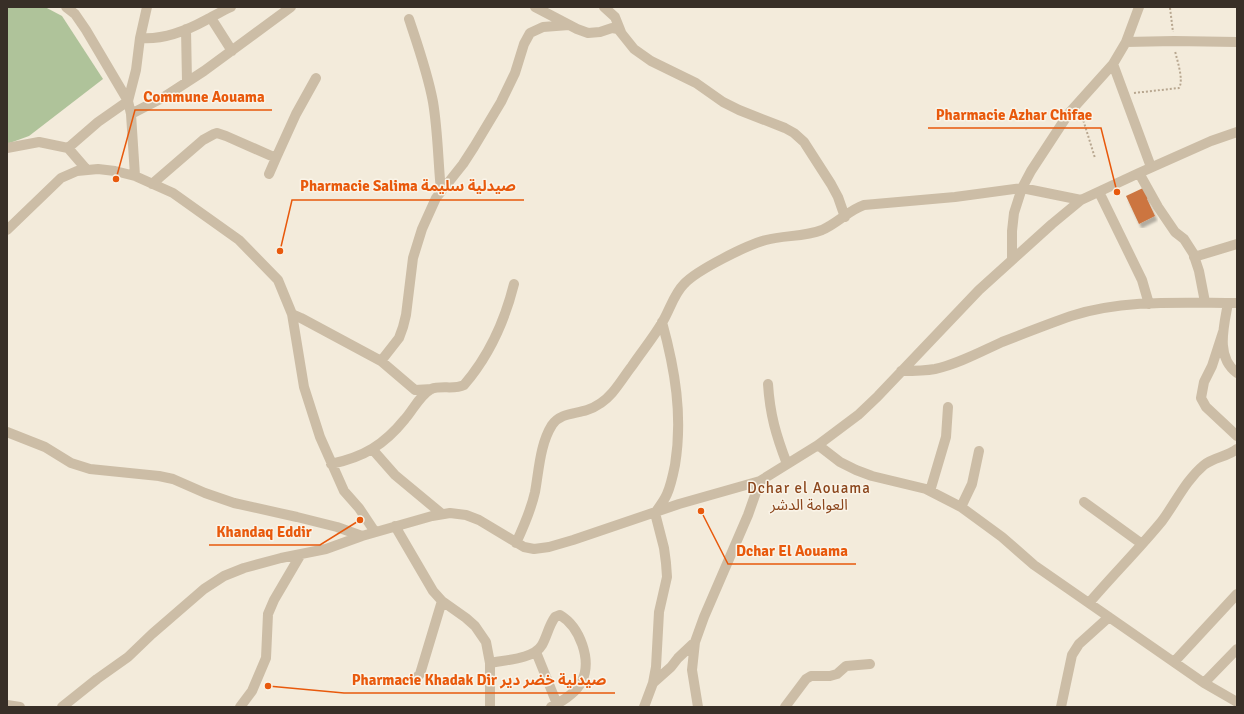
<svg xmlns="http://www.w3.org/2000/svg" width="1244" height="714" font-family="Signika,'Noto Sans Arabic',sans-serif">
<defs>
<filter id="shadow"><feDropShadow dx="2.5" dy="4.5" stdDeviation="1" flood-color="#0004"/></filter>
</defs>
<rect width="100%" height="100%" fill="#f3ebdb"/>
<path fill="#afc39a" d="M7,7H45L62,16L103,79L29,136L7,144Z"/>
<path fill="#cc7540" filter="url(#shadow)" d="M1143,188L1148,198L1147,199L1155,216L1139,224L1126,196Z"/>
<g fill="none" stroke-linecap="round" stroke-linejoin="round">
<path stroke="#b8a790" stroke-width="2" stroke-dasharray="2 2" stroke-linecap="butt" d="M1170,8L1173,32
M1134,93L1179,88C1184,80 1177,60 1175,51
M1081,113L1095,158"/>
<path stroke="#ccbda6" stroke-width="10" d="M66,7L75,14L86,30L128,101L98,122L68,148
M535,7L577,29L588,33L600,32L612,28L618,29L634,49L651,61L696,83L723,102L739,110L785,128L794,133L804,142L831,184L838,197L845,217
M604,7L615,17L621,32
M211,18L232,51
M409,19C418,46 428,74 433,102C438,132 438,161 441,191
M186,29L187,82
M140,38C163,40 186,31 206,20C214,16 222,11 231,7
M1126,42L1174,41L1237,42
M1113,64L1151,167
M131,114L164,97L204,71L291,7
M7,148L39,142L68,148L87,170
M1139,173L1158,207L1175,232L1184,239L1193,253L1199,271L1205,302
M269,174L276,158
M135,176L131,114L128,101L136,70L140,38L147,7
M152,184L203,140L214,134L217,133L226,136L276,158L296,114L316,78
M1099,192L1142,280L1149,304
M7,230L61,178L77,171L98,169L115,171L135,176L173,193L239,240L278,280L292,314L304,387L320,437L344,491L359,508L375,532
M1194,257L1237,244
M1012,260V231L1014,213L1022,188L1031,171L1069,113L1113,64L1126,42L1139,7
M1228,303C1224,326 1215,357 1237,373
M292,314L301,318L381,361L415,390L432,389
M1223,332L1212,366L1204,382L1201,398L1206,407L1237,436
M381,361L399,338L403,327L406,315L413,258L422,229L436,198L463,164L474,147L501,102L515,73L524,44L530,33L543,27L569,25
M901,371C912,371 924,371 935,369C958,364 980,352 1002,342C1025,333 1048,324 1071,316C1124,299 1182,303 1237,303
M768,384C770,415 776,435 787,464
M7,432L45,447L71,463L90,469L159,476L173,479L205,493L234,503L297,517L337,527L362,536
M818,445L840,462L856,470L872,476L926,489L961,507L1002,537L1034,565L1204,683L1237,702
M373,450L395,475L442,514
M331,464C364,457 384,445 405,419C413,410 420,395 431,389C442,385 454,390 464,385C489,356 505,320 514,284
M930,491L946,437L948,407
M1084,502L1142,544
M961,507L972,484L979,451
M395,526L433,591L442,601L466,618L475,626L486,642L490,663V707
M516,543C524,526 531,510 535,492C539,470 540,444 552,425C560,413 575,414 587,410C596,407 606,400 612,393C619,385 625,375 632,366C642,351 654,337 663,321C670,309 674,294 684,284C697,270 747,245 766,240C784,235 804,237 822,230C838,223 849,210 864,205L955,197L1022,188L1081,200
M1089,603C1113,575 1139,549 1162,521C1176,502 1186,480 1204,465C1214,457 1227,457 1237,449
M536,652L557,704
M1174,662L1237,594
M490,663C505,660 534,659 542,645C547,636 549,625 555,617L560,615C580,627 592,660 582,681C576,693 563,701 551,707
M414,680L420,674L442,601
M653,683L671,667L678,658L695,642
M1204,683L1237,649
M7,705L20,707
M62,707L97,679L128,657L152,634L204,589L224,576L244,568L281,558L326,549L362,536L432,516L450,513L466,515L479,520L524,547L534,549L549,547L573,540L679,504L760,481L818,445L858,415L878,396L979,290L1052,224L1081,200L1139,173L1211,141L1237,132
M240,707L252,691L266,658L268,614L274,600L301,554
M644,707L653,683L656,667L659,612L667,577L666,563L664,548L655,513C659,507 664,501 667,494C671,485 673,475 675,465C683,416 675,369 662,322
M698,707L692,670L695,642L704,617L748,515L760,481
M785,707L806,679L811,676H830L837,674L846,666L870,664
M1061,707L1072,655L1079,644L1109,617"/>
</g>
<g text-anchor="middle" stroke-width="3" stroke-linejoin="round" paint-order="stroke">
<g font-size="15" letter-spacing="1" fill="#8b461c" stroke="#faf4e8">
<text x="809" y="493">Dchar el Aouama<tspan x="809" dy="17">العوامة الدشر</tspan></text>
</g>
</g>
<path fill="none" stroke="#e8590c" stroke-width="1.5" d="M116 179L135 110H272M1117 192L1101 128H928M280 251L292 200H524M360 520L320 545H209M701 511L728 564H856M268 686L344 693H615"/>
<g fill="#e8590c" stroke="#faf4e8" stroke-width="1.5">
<circle cx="116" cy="179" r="4"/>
<circle cx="1117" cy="192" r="4"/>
<circle cx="280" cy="251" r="4"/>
<circle cx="360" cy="520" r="4"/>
<circle cx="701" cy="511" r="4"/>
<circle cx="268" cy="686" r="4"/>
</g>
<g font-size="15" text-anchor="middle" font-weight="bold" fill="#e8590c" stroke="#faf4e8" stroke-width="3" stroke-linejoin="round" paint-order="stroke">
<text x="204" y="102">Commune Aouama</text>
<text x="1014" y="120">Pharmacie Azhar Chifae</text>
<text x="408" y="191">Pharmacie Salima صيدلية سليمة</text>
<text x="264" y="537">Khandaq Eddir</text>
<text x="792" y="556">Dchar El Aouama</text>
<text x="479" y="685">Pharmacie Khadak Dir صيدلية خضر دير</text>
</g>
<rect width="1244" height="714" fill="none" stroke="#382f27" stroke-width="16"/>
</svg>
